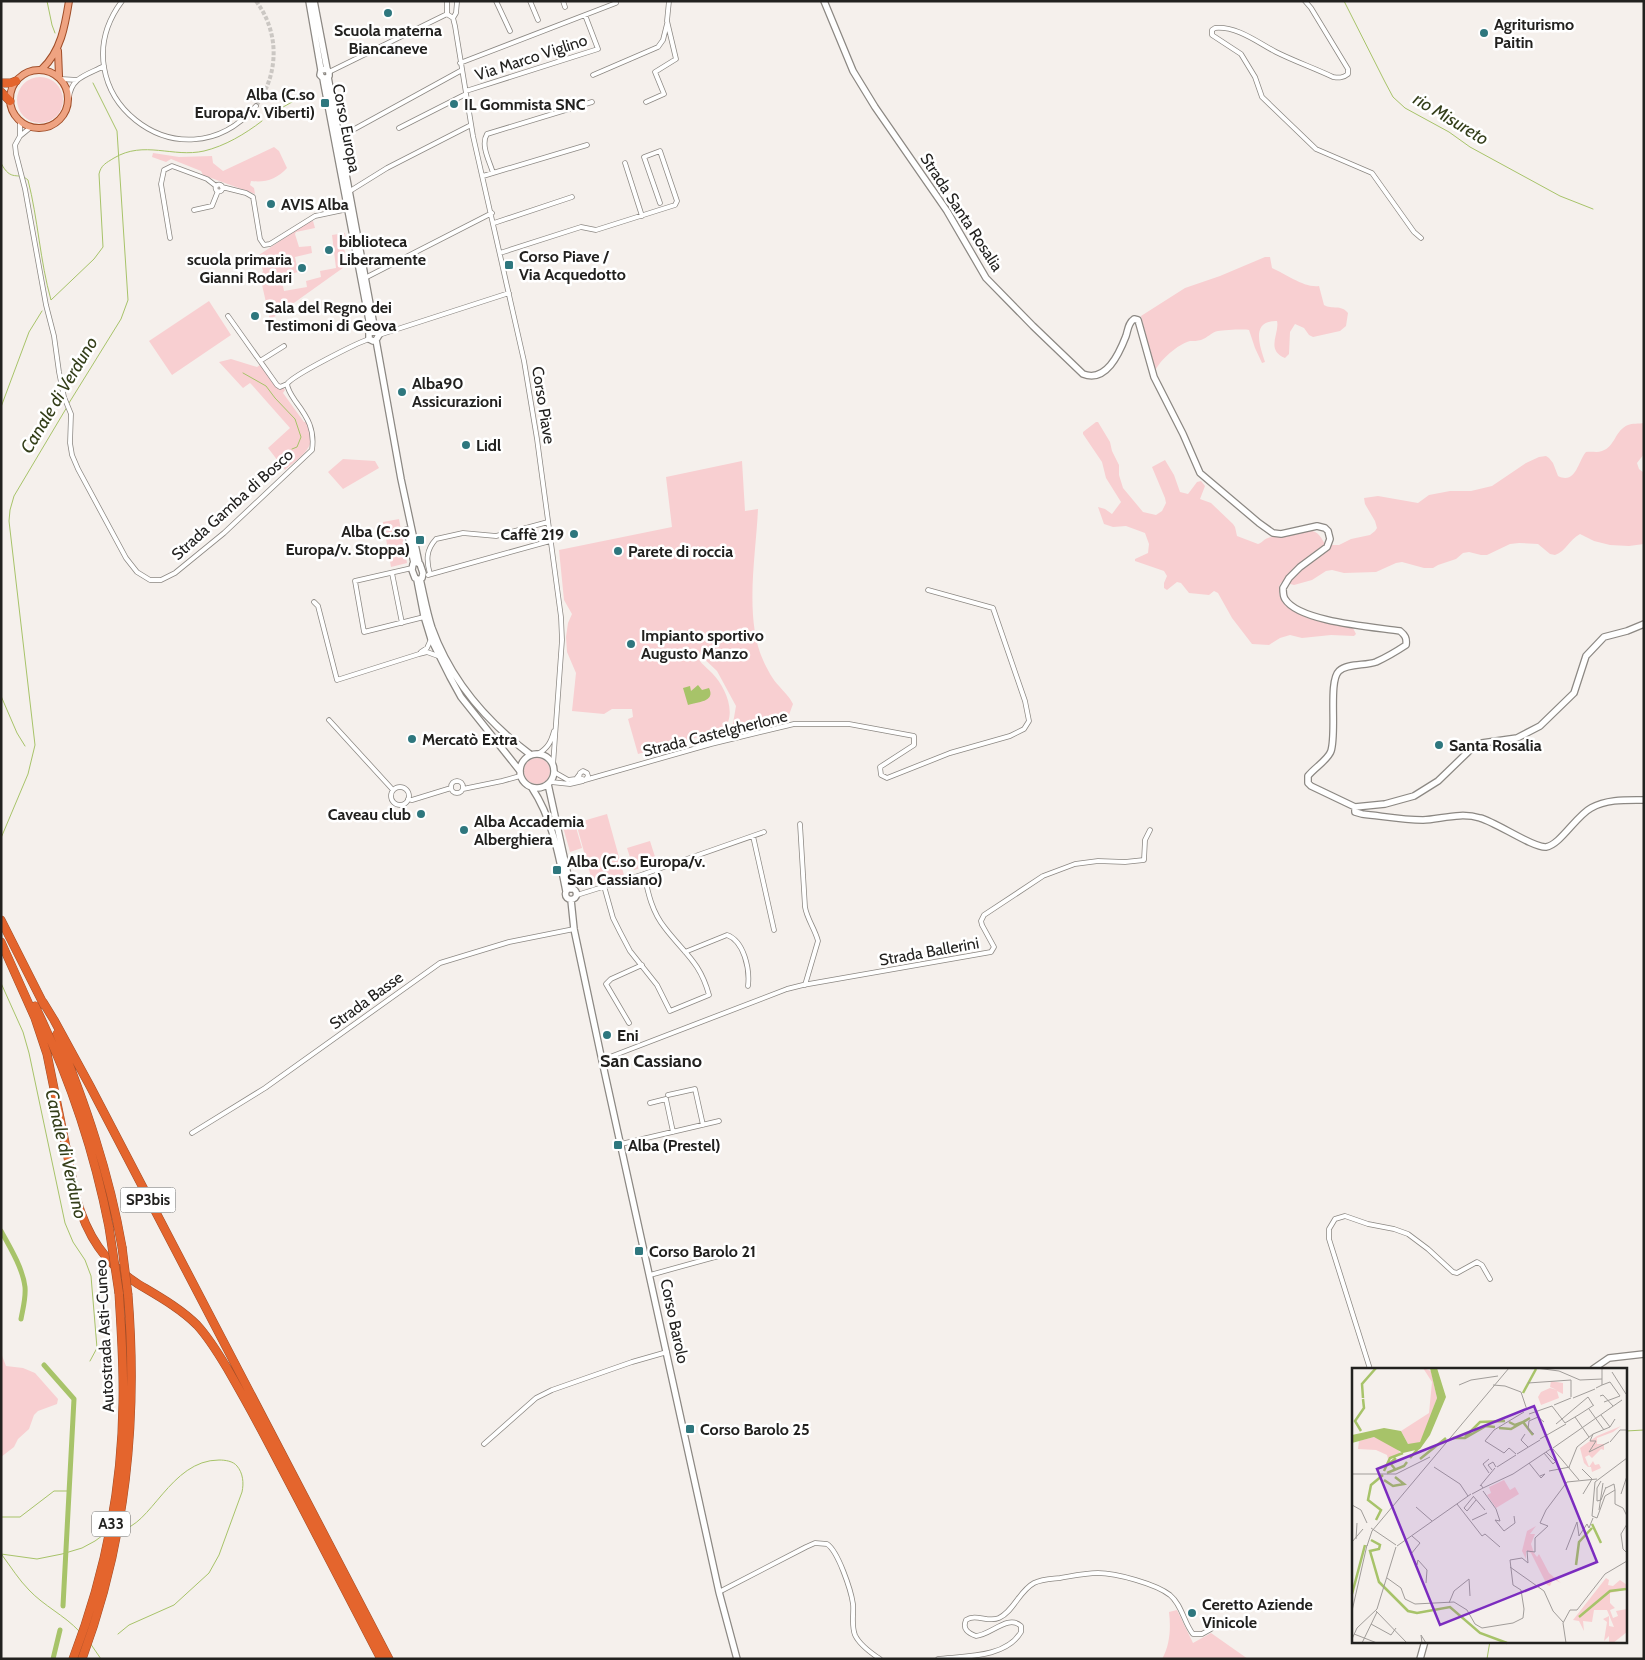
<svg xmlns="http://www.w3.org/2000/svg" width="1645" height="1660" font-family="Cabin,sans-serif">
<rect width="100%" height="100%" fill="#f5f0ec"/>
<path fill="#f8cfd1" d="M17 100a23 23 0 1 1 46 0a23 23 0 1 1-46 0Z
M274,147L279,151L287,168C277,179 265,183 251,181L250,185L254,188L255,194L203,175L201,171L171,159L166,162L152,157L153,153L179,157L212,156L213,163L223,171Z
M313,221L315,228L296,232L295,234L299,247L311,246L312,253L295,257L298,272L281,276L284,291L307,287L306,281L321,277L320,271L336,268L332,235L345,233L347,246L344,247L347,265L270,320L260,276L263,271L259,255L308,222Z
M1265,257H1270L1272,268C1286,274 1304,288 1319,286L1324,305C1332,310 1341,304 1348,313L1346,326L1340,331L1313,337L1309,335L1304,328L1295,324L1290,332L1289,354L1285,358C1265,350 1280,333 1277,321C1250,320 1260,347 1265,362L1262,363L1255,348L1249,330C1245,329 1224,330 1218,331C1212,332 1207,338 1201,340C1197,341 1194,341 1190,341C1178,344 1160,360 1155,371L1141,316L1185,288L1220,276Z
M209,301L231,335L172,375L149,341Z
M231,359L257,367L260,365L276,387L280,389L283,387L285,390L283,393L304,422H307C320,446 301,456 285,470L268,448L290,428L252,385L250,383L243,388L242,387L219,362Z
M1096,422H1098L1110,442L1112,451L1119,465V475L1123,488L1143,512L1156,515L1162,511L1166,503L1165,498L1152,467L1165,460L1174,475L1180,492L1188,494L1197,482L1201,481L1205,486L1200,499L1211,503L1233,524L1235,527L1237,536L1258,544C1262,543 1264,539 1268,538C1273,536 1279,538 1284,536C1303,532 1315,522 1325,545H1339L1351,539L1370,535L1375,531L1377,528L1375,521L1365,504L1364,498L1378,496L1418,503L1429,495L1450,491H1471L1492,486L1526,463L1539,457L1546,456L1549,458L1553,463L1558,476C1576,485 1578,461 1586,452C1592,451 1597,453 1602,451C1615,447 1615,430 1628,425C1632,423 1639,424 1644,423V454L1637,463L1639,469L1644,473V544L1629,546L1610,545L1594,541L1580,534C1569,540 1566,551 1555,555L1550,554L1538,544L1519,543L1510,544L1487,555H1481L1469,552L1463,553L1456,559L1438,565L1433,568H1424L1402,562L1396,563L1376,572L1344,573L1332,570L1326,571L1312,580L1294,585L1282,582L1280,584C1271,617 1332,624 1353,628L1356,634L1354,636L1331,635L1302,638L1290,635L1280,638L1269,645L1252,644L1232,618L1218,593L1214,591L1209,595L1189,593L1181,583L1177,582L1167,590L1164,588V583L1167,576L1164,571L1135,561V559L1148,553L1149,544L1145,533L1126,526L1113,527L1104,524L1098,507L1105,509L1112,514L1121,502L1106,478L1102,462L1083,434V432Z
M343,459L375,461L379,468L343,489L328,472Z
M742,461L745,511L758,509C756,555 744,617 763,660C767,669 773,680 779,686C785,693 789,696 793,704L786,723L771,728L733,734L732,729L736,706L717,671L696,651C697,661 705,666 712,673C725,686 738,714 723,730L638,754L628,719L633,717L632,709H612L604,714L572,711L576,673L567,652L566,637L568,623L572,614L564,600L559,550L672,527L666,477Z
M399,519L407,563L391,567L383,522Z
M524 771a13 13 0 1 1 26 0a13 13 0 1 1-26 0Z
M607,814L624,875L593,884L576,823Z
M575,824L582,848L570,852L563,827Z
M650,841L657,863L634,870L627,848Z
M1,1328V1353L6,1366L23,1368L35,1373L58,1399L57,1404L38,1411L34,1415L29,1429L18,1439L14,1447L1,1457Z
M1177,1610L1193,1643L1211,1633L1248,1659H1162C1170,1645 1171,1628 1169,1612Z"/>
<path fill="#a7c369" d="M698,685L702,690L709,688C716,702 697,702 688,705L683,688L690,686L691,691Z"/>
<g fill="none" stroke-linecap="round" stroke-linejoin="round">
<path stroke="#a7c369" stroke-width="1" d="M47,1L52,25L55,33
M1344,1L1385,82L1393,97L1405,108L1449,132L1470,147L1560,196L1593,209
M267,116L310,92
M1,163C11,183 18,171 28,180C38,219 40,261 51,300L94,259L103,247L99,174C101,165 106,163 114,158C144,140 173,158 204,151C225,146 245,134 262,121
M243,373L266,386L275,398L295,419L301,437L297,447L292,449
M69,403L121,319L128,300L117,131L93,83
M1,407L29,332L42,311
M1,696L17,733L25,746
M1,838L28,774L35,745L9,521L10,510L14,496L67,407
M1,983L23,1032L29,1053L65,1223L73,1242L85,1260L91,1276L97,1348L90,1361
M1626,1431L1644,1430
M1,1517H20L54,1491H68
M1,1554L37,1559L62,1554L82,1548L95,1541L106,1533
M2,1555C11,1567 19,1580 29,1590C44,1606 64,1615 79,1631
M118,1634L129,1625L174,1605L209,1573L219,1555L242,1492C244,1483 243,1473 237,1466C233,1461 225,1460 219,1460C170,1460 151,1527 120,1530
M90,1643L101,1659
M1487,1659L1490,1641"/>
<path stroke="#a7c369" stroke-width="5" d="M1,1231C10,1247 23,1269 25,1287C26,1298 23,1308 21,1319
M44,1365L74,1399L63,1606
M53,1659L60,1630"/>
<path stroke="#cbc7c3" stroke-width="4" stroke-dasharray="4 2" stroke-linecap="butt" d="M256,1C280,33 279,74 256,106"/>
<g stroke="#8c8883" stroke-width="5.5">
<path id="street" d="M122,1C55,91 181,194 256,106
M447,1V14L453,18L455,26L473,136L524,361L537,439L561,617L562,640L553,765
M496,1L510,31
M530,1L538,20
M563,1L565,7
M1305,1L1311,8L1348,69V74C1343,78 1339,78 1333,77C1314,68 1294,61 1276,52C1257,42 1237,26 1215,28L1212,30V35L1241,54L1255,77L1262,97L1316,149L1372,173L1414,232L1421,238
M453,18L456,13L457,2
M460,63L616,3
M329,72L447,14
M593,75L658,47L663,40L667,24
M61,79L77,80
M466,91L598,49L585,15
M69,98C71,77 87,75 104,66
M646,102L664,94L655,72L676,59L667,21L669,1
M20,121V136L15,145L16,154L25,189L46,305L54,336L59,372L64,397L71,414L70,443L72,455L78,469L126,558L137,572L150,580H161L175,573L224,533L312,450C315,430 308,418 296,402C292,396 288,391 287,384C293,375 357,343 369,339
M399,128L466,94
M20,136L31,127
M340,137L462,70
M625,163L642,216
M493,173C490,162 480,145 487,134L592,102
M483,176L587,145
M215.5 188a3.5 3.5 0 1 1 7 0a3.5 3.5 0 1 1-7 0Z
M222,187L246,193L253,197L260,239L264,245L270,244L315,216L348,209
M350,191L387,168L471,125
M194,210L212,206L218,191
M494,223L572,197
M170,238L161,184L164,170L172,166L207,179L216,186
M500,253L581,227L596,230L675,205L677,201L660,151L644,157L660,203
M363,279L492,213
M228,316L277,385L280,387L287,384
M379,335L509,293
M260,361L284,346
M412,568L355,581L364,632L424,617
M392,573L402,623
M430,574C426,560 426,550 436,539L463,533L496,536L548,522
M428,575L550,541
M314,602L318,606L337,680L419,654L427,652L438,656
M421,652L427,648L431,639
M329,720L393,790
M538,754C548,748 551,742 554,731
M554,772L568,780L576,779L579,775
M586,779L588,776L587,773L583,771L580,773L579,778L585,780L711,744L794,724H849L914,736V745L880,767L881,775L887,778L950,753L1010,736L1024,729L1029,721L1025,701L993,608L928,590
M451 787a6 6 0 1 1 12 0a6 6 0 1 1-12 0Z
M551,782L570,784L583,781
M391 796a9 9 0 1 1 18 0a9 9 0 1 1-18 0Z
M463,789L502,781L520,776
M408,799L412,800L451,788
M800,824L805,907C807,919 815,929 818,941L805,985
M753,836L774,930
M604,886L613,918L620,932L630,951L657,985L670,1011L709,995C700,962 685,954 665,928C652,912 648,893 644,874
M577,895L644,874L764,832
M685,952L727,935C744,941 750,969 748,986
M629,1023L606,984L611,979L642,965
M602,1060L787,989L803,985L991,952L994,947L982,925L981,921L984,915L1043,876L1075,864L1098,861L1125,862L1144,860L1145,840L1150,830
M668,1095L695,1089L703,1125
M650,1103L666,1099L673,1132
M192,1133L265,1088L440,963L509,942L574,929
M621,1144L719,1121
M650,1275L726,1254
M1370,1369L1329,1239V1229L1335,1219L1345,1216L1368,1224L1394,1229L1408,1234L1428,1249L1453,1272L1457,1273L1477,1262L1482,1265L1490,1279
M484,1444L536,1398L552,1390L632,1362L667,1352
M719,1592L806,1547L815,1543L827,1544C838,1551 851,1590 853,1604C854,1613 851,1625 855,1635C859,1644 871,1653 880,1659
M938,1659C964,1656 1006,1658 1021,1632V1626C1008,1614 991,1635 976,1636C968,1633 962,1629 966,1620C976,1613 988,1623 999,1618C1014,1611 1019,1591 1034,1583C1042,1579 1051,1579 1060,1578C1072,1576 1085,1573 1098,1573C1116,1573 1156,1584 1170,1595C1182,1605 1184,1623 1193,1634H1202L1211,1629"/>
</g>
<g stroke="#8c8883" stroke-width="8">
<path id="secondary" d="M309,1L321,70
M314,1L327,69
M824,1L853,71L875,107L947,211L986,278L1033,326L1083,374C1106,383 1119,354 1126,336C1128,330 1128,323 1134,319L1138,320L1154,377L1183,434L1200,473L1259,523L1273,533L1281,534L1317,526L1325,528L1328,531L1330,539L1327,547L1300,567L1289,578L1283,588C1283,591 1283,596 1285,599C1299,622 1374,627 1400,631C1405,635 1407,638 1406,645C1397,651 1387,657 1376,662C1365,666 1348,663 1339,671C1328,681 1337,732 1331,751C1328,760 1314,768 1308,776V783L1311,786L1355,807L1385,804L1414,796L1438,781L1468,752L1475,746L1482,743L1517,738L1540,726L1574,693L1586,656L1604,637L1627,631L1644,624
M328,77L375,331L379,335L376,340L373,341L369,339V333L375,331
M323,78H327L329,76V72L327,69L321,70L320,75L323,78L324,84L371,331
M376,340L401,479L419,563
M407,530L414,563
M416,562L420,564L423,573L422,578L419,580L415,578L412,570L413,564Z
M420,579C424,596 427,613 432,628C451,681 487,722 531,755
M417,580L424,616L431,639L450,677L461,697L520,771
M520 771a17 17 0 1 1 34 0a17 17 0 1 1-34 0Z
M548,784L571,889
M532,788C552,818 559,856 566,891
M1355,807V812L1362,814C1382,816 1402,820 1423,820C1441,819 1461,812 1480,818C1496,822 1533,848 1546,847C1560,845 1576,816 1591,808C1607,799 1626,800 1644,800
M565.5 894a5.5 5.5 0 1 1 11 0a5.5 5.5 0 1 1-11 0Z
M571,900L574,929L601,1056L719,1592L737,1659
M1593,1369L1609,1358L1644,1354
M1420,1659L1425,1641"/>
</g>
<g stroke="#a04d28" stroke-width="8">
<path id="primary" d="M58,51L59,76
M42,69C61,51 65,26 69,1
M10 99a29 29 0 1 1 58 0a29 29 0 1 1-58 0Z"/>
</g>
<g stroke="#a04d28" stroke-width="9">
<path id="highway" d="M1,83H11L16,81
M1,92L10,101
M1,920L44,1005
M1,942L35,1018L47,1054L76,1197C87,1236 104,1262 138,1284C158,1296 180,1308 197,1325C209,1338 218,1353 227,1368C242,1394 257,1421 271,1448C308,1518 344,1588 381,1659
M43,1002L54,1020L90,1086L389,1659
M35,1006C69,1076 94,1150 109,1227
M57,1034C85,1103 109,1172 122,1247
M73,1659C104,1578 122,1490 123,1403C124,1366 121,1329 119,1293
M82,1659C126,1540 138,1421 128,1295"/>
</g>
<use href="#street" stroke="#fff" stroke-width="4"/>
<use href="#secondary" stroke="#fff" stroke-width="5.5"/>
<use href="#primary" stroke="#efa381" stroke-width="6"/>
<use href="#highway" stroke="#e4652d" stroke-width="8"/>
<g stroke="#a04d28" stroke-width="9" stroke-linecap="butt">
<path id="highway-bridge" d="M109,1227L119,1293
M122,1247L128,1295"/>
</g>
<use href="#highway-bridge" stroke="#e4652d" stroke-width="8"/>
</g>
<g fill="#2e777e" stroke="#fff" stroke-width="2">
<circle cx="388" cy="13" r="5"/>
<circle cx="1484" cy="33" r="5"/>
<rect x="320" y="98" width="10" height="10" rx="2.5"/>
<circle cx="454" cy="104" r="5"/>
<circle cx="271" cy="204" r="5"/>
<circle cx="329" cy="250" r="5"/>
<rect x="504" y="260" width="10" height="10" rx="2.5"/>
<circle cx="302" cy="268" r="5"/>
<circle cx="255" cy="316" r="5"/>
<circle cx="402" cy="392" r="5"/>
<circle cx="466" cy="445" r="5"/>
<circle cx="574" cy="534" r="5"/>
<rect x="415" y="535" width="10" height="10" rx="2.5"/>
<circle cx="618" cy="551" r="5"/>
<circle cx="631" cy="644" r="5"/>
<circle cx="412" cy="739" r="5"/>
<circle cx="1439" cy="745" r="5"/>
<circle cx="421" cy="814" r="5"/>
<circle cx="464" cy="830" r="5"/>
<rect x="552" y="865" width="10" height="10" rx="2.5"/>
<circle cx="607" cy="1035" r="5"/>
<rect x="613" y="1140" width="10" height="10" rx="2.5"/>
<rect x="634" y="1246" width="10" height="10" rx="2.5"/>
<rect x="685" y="1424" width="10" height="10" rx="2.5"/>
<circle cx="1192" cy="1613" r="5"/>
</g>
<g text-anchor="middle" stroke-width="5" stroke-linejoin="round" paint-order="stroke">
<g fill="#fff" stroke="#646462" stroke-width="1">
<rect x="120.5" y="1187.5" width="55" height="25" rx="4"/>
<rect x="92" y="1511.5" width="38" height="25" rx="4"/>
</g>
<g font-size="15" font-weight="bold" fill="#22211f">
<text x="148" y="1205">SP3bis</text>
<text x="111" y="1529">A33</text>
</g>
<g font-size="16" font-weight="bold" fill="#22211f" stroke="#fff" text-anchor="start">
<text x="1494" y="30">Agriturismo<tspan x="1494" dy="18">Paitin</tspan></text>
<text x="388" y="36" text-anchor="middle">Scuola materna<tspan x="388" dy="18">Biancaneve</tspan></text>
<text x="315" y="100" text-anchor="end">Alba (C.so<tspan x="315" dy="18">Europa/v. Viberti)</tspan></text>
<text x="464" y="110">IL Gommista SNC</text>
<text x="281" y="210">AVIS Alba</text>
<text x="339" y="247">biblioteca<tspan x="339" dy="18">Liberamente</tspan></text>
<text x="519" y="262">Corso Piave /<tspan x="519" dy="18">Via Acquedotto</tspan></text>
<text x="292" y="265" text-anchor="end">scuola primaria<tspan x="292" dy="18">Gianni Rodari</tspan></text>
<text x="265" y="313">Sala del Regno dei<tspan x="265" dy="18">Testimoni di Geova</tspan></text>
<text x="412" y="389">Alba90<tspan x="412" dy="18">Assicurazioni</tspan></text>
<text x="476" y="451">Lidl</text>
<text x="410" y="537" text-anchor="end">Alba (C.so<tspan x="410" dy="18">Europa/v. Stoppa)</tspan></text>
<text x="564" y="540" text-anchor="end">Caffè 219</text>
<text x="628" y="557">Parete di roccia</text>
<text x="641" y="641">Impianto sportivo<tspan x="641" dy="18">Augusto Manzo</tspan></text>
<text x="422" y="745">Mercatò Extra</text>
<text x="1449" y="751">Santa Rosalia</text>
<text x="411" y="820" text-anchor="end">Caveau club</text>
<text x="474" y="827">Alba Accademia<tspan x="474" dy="18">Alberghiera</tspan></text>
<text x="567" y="867">Alba (C.so Europa/v.<tspan x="567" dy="18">San Cassiano)</tspan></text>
<text x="617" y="1041">Eni</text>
<text x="628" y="1151">Alba (Prestel)</text>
<text x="649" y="1257">Corso Barolo 21</text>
<text x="700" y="1435">Corso Barolo 25</text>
<text x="1202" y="1610">Ceretto Aziende<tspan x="1202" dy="18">Vinicole</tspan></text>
</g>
<g font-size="16" fill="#22211f" stroke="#fff">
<text transform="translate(531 57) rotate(-18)" y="6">Via Marco Viglino</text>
<text transform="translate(347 128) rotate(79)" y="6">Corso Europa</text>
<text transform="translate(962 212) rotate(57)" y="6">Strada Santa Rosalia</text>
<text transform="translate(544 405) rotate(81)" y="6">Corso Piave</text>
<text transform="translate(232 504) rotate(-42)" y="6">Strada Gamba di Bosco</text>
<text transform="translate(715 733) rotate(-14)" y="6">Strada Castelgherlone</text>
<text transform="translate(929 951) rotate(-10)" y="6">Strada Ballerini</text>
<text transform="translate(366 1000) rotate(-36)" y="6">Strada Basse</text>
<text transform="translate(675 1321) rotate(78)" y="6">Corso Barolo</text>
<text transform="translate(104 1336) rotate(-93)" y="6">Autostrada Asti-Cuneo</text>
</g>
<g font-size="18" font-style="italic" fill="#333e19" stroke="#fff">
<text transform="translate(1451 119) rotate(31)" y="6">rio Misureto</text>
<text transform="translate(59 395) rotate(-59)" y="6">Canale di Verduno</text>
<text transform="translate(66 1154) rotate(77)" y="6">Canale di Verduno</text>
</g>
<g font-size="18" font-weight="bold" fill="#22211f" stroke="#fff">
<text x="651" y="1067">San Cassiano</text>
</g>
</g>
<g transform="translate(1352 1368)">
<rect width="275" height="275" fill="#f5f0ec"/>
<path d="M71,0L79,3L85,30L73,65L68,74L61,77L56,76L49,63L77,45L80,14ZM199,13L211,15V26L205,23L207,30L189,37L186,29L189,24L198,20L205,22L198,19ZM269,58L261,64L245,70V76H252V82L249,81L240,90L237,87L233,89L237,99L241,93L243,97L247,96L249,100L240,104L239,99H236L232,95L228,80L245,68ZM22,69L43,78L49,86L36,91L35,87L24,82L6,81L7,73ZM152,112L158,122L163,119L167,126L144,140L135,127L139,125L137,119ZM184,158L178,166H183L179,176L182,185L185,189L187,186L197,205L209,215L201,211L198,218L195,217L179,185L174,183V191L170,183L175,163ZM254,210L257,212L256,217L261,218L268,212L275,217L272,222L258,225V235L263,240L258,242L261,250L266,248L264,243L275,241V264L261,275H257V268L252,273L255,254L251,251L257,248V258L262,259L255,242H242L240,254L231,253L232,263L227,253L221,252Z" fill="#f8cfd1"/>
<path d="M78,0H85L94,29L78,67L68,81L51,85L22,69L0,75V67L32,60L49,63L56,76L68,74L85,30Z" fill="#a7c369"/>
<path fill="none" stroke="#a7c369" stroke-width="2.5" d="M171,25L184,1M11,30L10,16L24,0M157,54L163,57L171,54L181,67M147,60L159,61L178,50M9,63L3,53L12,40L11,31M113,69L128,54L153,53M101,70H113L134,58L143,59M58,90L69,77M68,91L94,70M43,101L38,95L44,90M32,103L38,90L51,85M35,105L52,98L55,94M32,112L41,118L52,116L43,109M24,152L29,142L16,132L19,117L31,107M240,156L249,175M19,172L28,177L27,181L18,183L27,214L56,243L65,245L98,239L128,265L155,275M224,197L227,174L240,160M0,226L13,177M227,249L258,223L274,221"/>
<path fill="none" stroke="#a19d9a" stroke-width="1" d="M184,0L207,3L228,12L250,11M260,4L274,26M176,15L219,12M107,17L119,12L146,8M141,17L153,18L169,24L175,42M250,17L258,14L268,28M244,20L250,17V0M248,28L251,27L261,38M219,29V12M221,30L243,21M252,34L268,28M202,37L219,30M200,38L213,55M237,41L252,62M177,46L200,38M228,46L242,37M249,47L258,59M223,49L237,69M213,55L228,46M204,56L236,29L241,37M173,66L169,72L176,79M182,66L176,61L177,53L186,49L192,54M241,66L238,73H244L237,84L257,74M188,71L214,56M258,74L268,62H275M201,80L270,32M201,81L227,112M194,84L206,96M192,85L201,96L203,94M164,86L157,80L152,85L133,73L142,62L172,44M165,86L188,72M275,90L243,114L240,148L245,150L253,128L263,122V136L271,140L275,148M177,95L189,110L193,106L188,108M82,99L108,116L116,128M145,99L164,87M217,99L225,79L241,66L258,59L263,51M230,101L240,111L231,126M140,102L136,97L141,94L144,99M197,103L218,99M137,105L131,96L137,91M0,106H44L78,89M249,113L245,120V133L249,132L254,119M128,118L143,100M131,120L161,106L200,80M254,120L262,116L263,122M131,123L144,141L148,153L143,152L152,163L163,155L162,148M120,126L131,120L129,117M269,126L275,108M121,128L133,142M121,129L112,140L115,143L124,132M105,136L130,168L133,166L148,179M0,137L9,142L15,155M64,139L80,153M247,142L251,115M120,152L135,145M275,156L269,166L271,181L275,185M19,160L44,177M60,168L68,175L59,186L65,197L66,192L75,202L74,215M4,171L5,155M0,174L11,161M15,178L20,163L157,0M45,178L119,126M214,182L225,154L227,168L235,156L237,160L241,150M158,199L192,223L201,243L211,254M35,210L49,220L53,231L63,236L102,234L115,242L123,256L130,260L161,255L171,250L172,241L169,222L161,217L158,192L170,190L176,195L175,183L183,184V170L196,158L188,155L194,142L215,114L245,111M97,235L102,223L117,211L118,228M0,243L15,177M24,243L55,275M19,256L39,267L44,260M2,266L25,275M0,271L5,260L25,241L44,179M10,275L25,244M70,275L69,267L74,275M214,275L211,255L218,242H225L253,206L275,193"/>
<path fill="#7b2cbf" fill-opacity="0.15" stroke="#7b2cbf" stroke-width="2.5" d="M182,38L245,194L88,257L25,101Z"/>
<rect width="275" height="275" fill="none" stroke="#22211f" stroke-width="2.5"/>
</g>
<rect width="1645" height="1660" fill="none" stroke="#22211f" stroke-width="5"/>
</svg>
